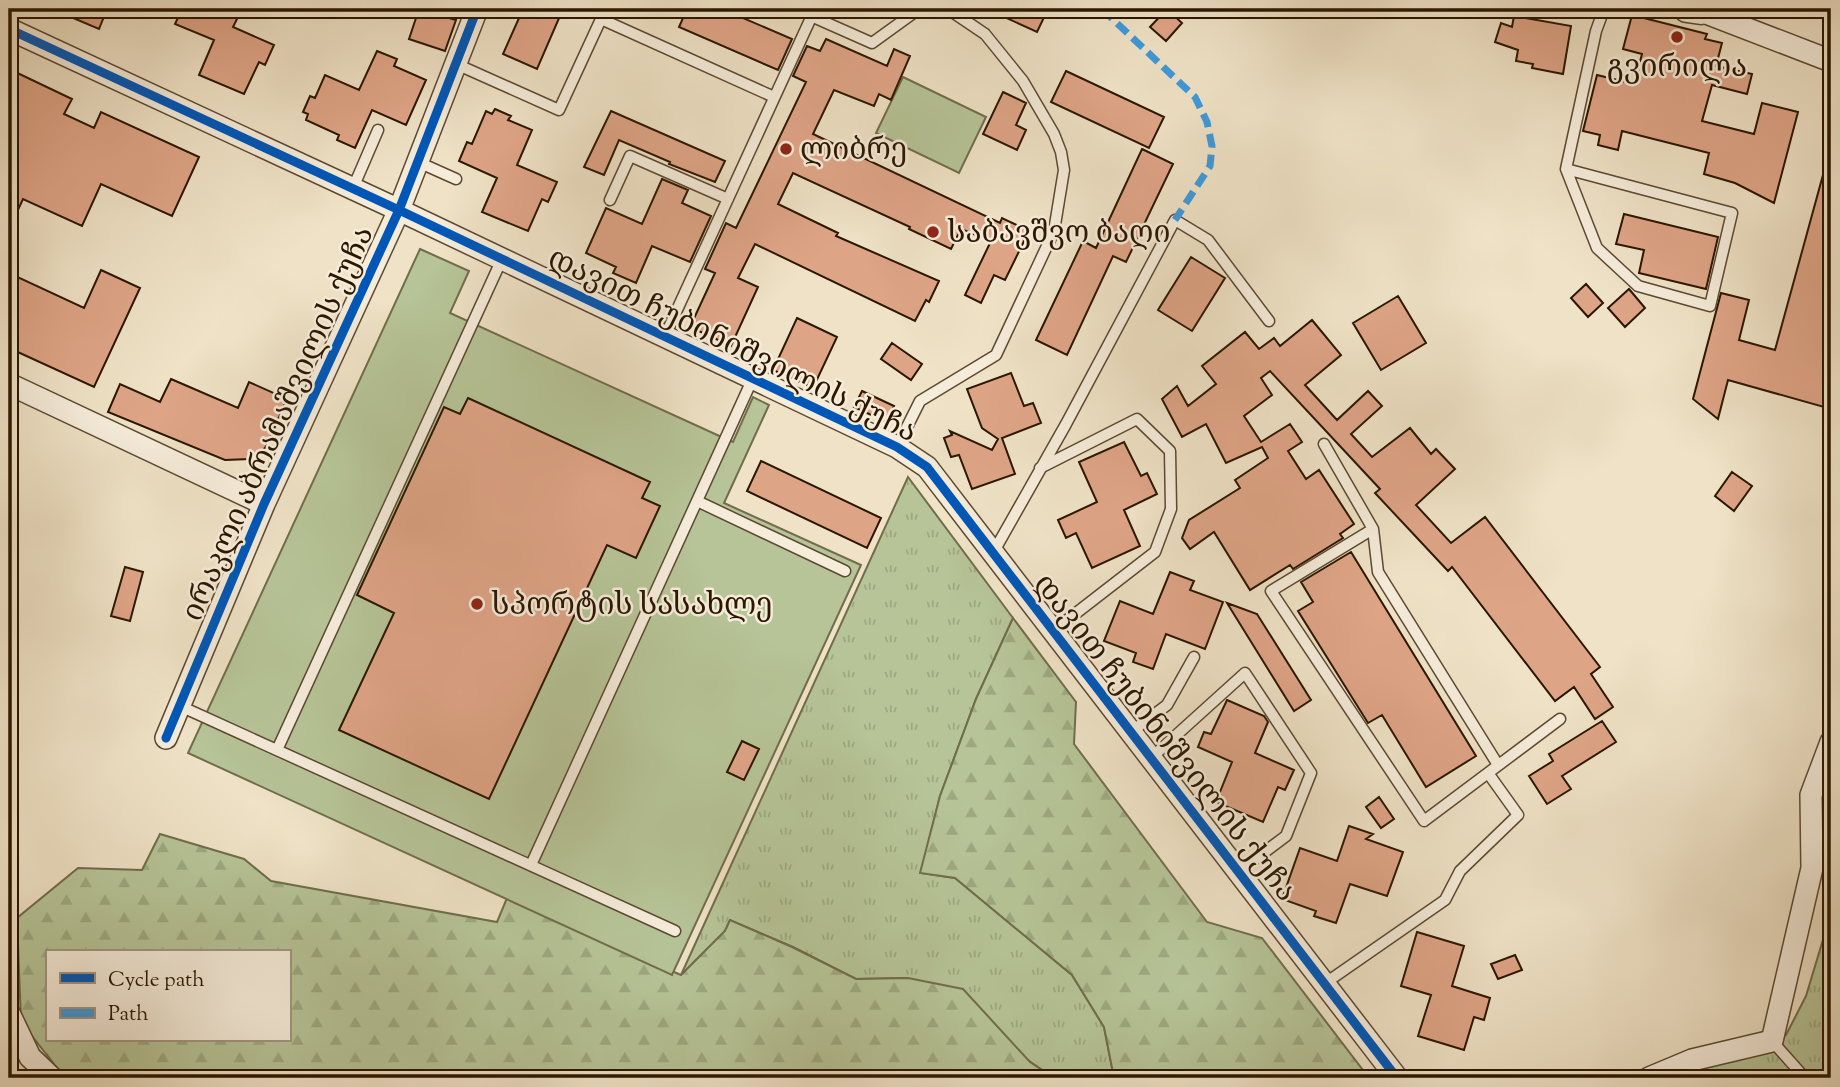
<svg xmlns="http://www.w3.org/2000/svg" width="1840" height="1087" font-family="'Sorts Mill Goudy','Noto Serif Georgian',serif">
<defs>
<pattern id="grass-tufts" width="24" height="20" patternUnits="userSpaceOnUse" patternTransform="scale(1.75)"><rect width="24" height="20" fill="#b6c497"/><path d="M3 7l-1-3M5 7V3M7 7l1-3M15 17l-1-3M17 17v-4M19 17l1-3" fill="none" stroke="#9da880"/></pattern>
<pattern id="forest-firs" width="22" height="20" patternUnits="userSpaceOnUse" patternTransform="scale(1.75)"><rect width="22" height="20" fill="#b6c497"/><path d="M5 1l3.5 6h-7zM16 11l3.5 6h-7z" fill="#9da880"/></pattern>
</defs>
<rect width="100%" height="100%" fill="#efe2c6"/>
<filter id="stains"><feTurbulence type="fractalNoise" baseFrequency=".00286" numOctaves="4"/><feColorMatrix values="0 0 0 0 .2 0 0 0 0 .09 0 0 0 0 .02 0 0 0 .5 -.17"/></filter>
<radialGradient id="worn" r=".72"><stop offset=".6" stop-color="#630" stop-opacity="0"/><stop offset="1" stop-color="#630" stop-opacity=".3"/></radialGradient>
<path fill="url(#grass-tufts)" stroke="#706d4c" stroke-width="2" d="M908,477L1013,618L976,699L940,796L921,873L955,878L1072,975L1104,1027L1114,1078H1054L908,978L856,979L793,947L730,920L725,931L681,975Z
M1831,913V1078H1664L1786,1035L1806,996Z"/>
<path fill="url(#forest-firs)" stroke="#706d4c" stroke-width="2" fill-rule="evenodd" d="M1013,618L1076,702L1074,744L1207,922L1262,938L1369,1078H1114L1104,1027L1072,975L955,878L920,873L940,796L976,699Z
M160,834L244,859L271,881L497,922L507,898L681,975L725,931L730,920L792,947L856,979L908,978L963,989L1030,1062L1054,1078H65L21,1022L17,918L78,868L142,870ZM47,952H289V1040H47Z"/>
<path fill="#b6c497" stroke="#706d4c" stroke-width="2" d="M903,77L986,117L959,173L876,133Z
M420,249L469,271L450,313L726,439L733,442L753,397L769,405L724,503L861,565L672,975L188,753Z"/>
<path fill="#dea486" stroke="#2b1600" stroke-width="2" d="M52,9H107L99,29Z
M182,9H242L233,27L274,45L265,65L259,62L244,94L199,75L214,40L175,24Z
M419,9H452L449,18L456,20L445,51L409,39Z
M523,9H563L537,69L503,54Z
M687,9H722L792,39L778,70L679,27Z
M987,9H1048L1037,32Z
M1167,9L1182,23L1166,41L1150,27Z
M1632,15L1707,34L1705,39L1722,43L1716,66L1752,74L1747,94L1712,85L1702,121L1754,134L1762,103L1798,112L1774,203L1735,183L1704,174L1709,153L1622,131L1618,150L1598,145L1600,135L1583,131L1597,75L1634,84L1642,54L1623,49Z
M1514,16L1571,26L1563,74L1532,68L1533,64L1516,61L1518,50L1495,42L1501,23L1512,27Z
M826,39L887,66L894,49L910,56L891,100L879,94L874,106L834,90L813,134L1000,223L1002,218L1029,231L1005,280L994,275L981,303L965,295L991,241L961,229L951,249L909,229L910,227L793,173L778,204L838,233L836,236L939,281L929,302L926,300L915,321L755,244L738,278L758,287L731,346L690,327L715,273L705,269L726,223L736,228L806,82L793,76L807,46L820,51Z
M377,51L397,59L394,66L426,80L406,125L372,110L355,148L337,140L339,135L306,120L308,114L303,112L310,96L315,98L325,75L359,90Z
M9,69L72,99L64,114L94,128L101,112L199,157L172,216L101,184L82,226L23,199L9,229Z
M1066,71L1164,117L1149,148L1051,102Z
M1003,92L1026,103L1016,125L1026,130L1017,150L983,134Z
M495,109L511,116L508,120L532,130L517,165L557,182L548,202L542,199L528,231L482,212L497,178L459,161L467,142L472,144L486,111L492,114Z
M611,111L725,161L715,182L669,164L670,162L619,140L604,175L584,167Z
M1142,149L1173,164L1126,262L1113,256L1067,355L1036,340L1083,241L1096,248Z
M1826,164L1831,165V409L1728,380L1718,419L1693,399L1721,293L1749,300L1739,340L1775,350Z
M662,179L688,190L682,203L711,216L690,262L652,246L636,283L613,273L616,267L586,253L606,208L642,224Z
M1624,214L1718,237L1706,289L1639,273L1644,250L1616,244Z
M1191,257L1225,278L1192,331L1158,310Z
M101,270L140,288L94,387L9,348V273L84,308Z
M1586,284L1603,303L1588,317L1571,298Z
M1629,289L1645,308L1625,327L1608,308Z
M1398,296L1426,343L1381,370L1353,323Z
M797,318L837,337L813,388L773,370Z
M1312,320L1341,355L1305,385L1337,420L1368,391L1382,406L1351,434L1372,457L1410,428L1431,454L1436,449L1455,469L1416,505L1451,543L1485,517L1600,667L1591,674L1613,707L1595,719L1574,687L1555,701L1452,567L1448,571L1375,493L1380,489L1270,371L1261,378L1272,395L1244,416L1261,442L1290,424L1302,442L1288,451L1306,479L1319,470L1354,524L1340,534L1343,538L1293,569L1290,565L1250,590L1214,532L1190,549L1182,538L1189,520L1240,488L1235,480L1268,458L1262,447L1226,463L1206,424L1182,437L1162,399L1177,386L1188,406L1216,384L1202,366L1245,332L1259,349L1274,338L1280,346Z
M892,343L922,364L911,380L881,359Z
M1011,373L1024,406L1033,403L1041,423L1002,438L1015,474L972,489L959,455L951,457L944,438L952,435L950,431L992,450L998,439L982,428L967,389Z
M171,379L238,408L249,382L287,399L267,445L261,453L250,459L225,460L108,412L120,384L160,402Z
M862,391L894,406L886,422L854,407Z
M468,398L650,482L642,498L660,506L636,558L607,545L489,799L339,730L394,613L357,595L444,407L460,414Z
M1124,442L1141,476L1147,473L1157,494L1124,510L1140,546L1092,568L1076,533L1066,538L1058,520L1097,502L1079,462Z
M761,461L881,518L867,548L747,491Z
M1732,472L1752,486L1734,511L1715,496Z
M1351,552L1476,756L1426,787L1382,715L1368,723L1298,611L1313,602L1301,582Z
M125,567L143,572L130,621L111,616Z
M1170,572L1194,581L1190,590L1223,602L1205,649L1166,634L1153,669L1133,662L1136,653L1104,641L1120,601L1153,614Z
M1227,603L1257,614L1311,700L1294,711Z
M1227,700L1264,716L1268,722L1255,753L1294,770L1285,790L1278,787L1263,822L1216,802L1232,762L1198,747L1204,732L1211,734Z
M1602,721L1616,742L1562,776L1571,789L1547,804L1529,776L1553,761L1549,754Z
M742,741L759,749L744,780L727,772Z
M1379,797L1394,819L1381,828L1366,807Z
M1349,826L1373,834L1366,839L1403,852L1387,896L1350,884L1336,923L1314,916L1316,911L1282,899L1300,848L1337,861Z
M1417,932L1464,946L1452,986L1490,998L1484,1020L1474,1017L1464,1050L1418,1036L1431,995L1401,986Z
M1515,955L1522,970L1498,979L1491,964Z"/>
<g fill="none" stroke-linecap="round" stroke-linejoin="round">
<g stroke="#5c4932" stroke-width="13">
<path id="service" d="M811,16L872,43L919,9
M456,64L559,110L601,19L774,97
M418,162L456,179
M1566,169L1732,213L1710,306L1638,286L1597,248L1566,169L1596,31L1604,9
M353,188L378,130
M610,200L630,156L728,199
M665,336L815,9
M1324,444L1373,529L1271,591L1424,821L1560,719
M897,447L920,401L996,355L1054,231L1064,170L1061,152L1054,134L1023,81L985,34L948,9
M1040,468L1137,419L1170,451L1171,509L1155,552L1053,631
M697,501L845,571
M1373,529L1378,572L1498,765
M993,553L1066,424L1175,220L1208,240L1269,321
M180,706L675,931
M1131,732L1167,705L1194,657
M277,750L502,259
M1151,758L1245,673L1311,773L1286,836L1238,872
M531,865L753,378
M1324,984L1445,900L1460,871L1518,815L1488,773
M1772,1041L1805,1078"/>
</g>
<g stroke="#5c4932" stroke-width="24">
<path id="minor" d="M1701,11L1831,61
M9,29L399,210L897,447L927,467L1397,1078
M9,384L264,504
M166,738L264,504L399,210L477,9
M9,1013L30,1057L52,1078
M1649,1078L1692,1060L1772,1041L1812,868L1811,795L1831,742"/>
</g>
<g stroke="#5c4932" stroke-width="29">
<path id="tertiary" d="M1687,9L1701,11L1702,9"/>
</g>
<use href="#service" stroke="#f5ecda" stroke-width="10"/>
<use href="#minor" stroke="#f5ecda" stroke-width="21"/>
<use href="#tertiary" stroke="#f5ecda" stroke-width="26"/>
<path stroke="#3d9adc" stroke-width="7" stroke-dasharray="14 7" stroke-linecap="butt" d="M1102,9L1195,97L1207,122L1212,146L1210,166L1175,220"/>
<g stroke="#f5ecda" stroke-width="13">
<path id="cycleway" d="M9,29L399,210L897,447L927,467L1397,1078
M166,738L264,504L399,210L477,9"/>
</g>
<use href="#cycleway" stroke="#0057b8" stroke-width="9"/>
</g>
<g fill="#8f2418" stroke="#f5ecda" stroke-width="2.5">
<circle cx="1677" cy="37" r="7"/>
<circle cx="786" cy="149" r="7"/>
<circle cx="933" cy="232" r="7"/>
<circle cx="477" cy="604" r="7"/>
</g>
<g text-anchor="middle" stroke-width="5" stroke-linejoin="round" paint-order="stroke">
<g font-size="30" fill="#2b1600" stroke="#f5ecda" text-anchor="start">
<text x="1677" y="76" text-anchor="middle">გვირილა</text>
<text x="800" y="159">ლიბრე</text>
<text x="947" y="242">საბავშვო ბაღი</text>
<text x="491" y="614">სპორტის სასახლე</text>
</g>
<g font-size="30" fill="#2b1600" stroke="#f5ecda">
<text transform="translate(733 344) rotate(26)" y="10">დავით ჩუბინიშვილის ქუჩა</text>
<text transform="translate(277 423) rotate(-66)" y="10">ირაკლი აბრამაშვილის ქუჩა</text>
<text transform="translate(1166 737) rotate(52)" y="10">დავით ჩუბინიშვილის ქუჩა</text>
</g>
</g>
<rect width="1840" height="1087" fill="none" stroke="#efe2c6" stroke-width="35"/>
<rect x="10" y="10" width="1819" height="1066" fill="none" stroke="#2b1600" stroke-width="3.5"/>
<rect x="18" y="18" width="1805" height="1052" fill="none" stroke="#2b1600" stroke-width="2"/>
<rect x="46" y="950" width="245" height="91" fill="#f5ecda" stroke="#a49683" stroke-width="2"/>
<rect x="60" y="973" width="35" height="10" fill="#0057b8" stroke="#a49683" stroke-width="2"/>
<text x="108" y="986" font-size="21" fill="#2b1600">Cycle path</text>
<rect x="60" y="1008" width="35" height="10" fill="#3d9adc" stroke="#a49683" stroke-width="2"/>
<text x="108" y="1020" font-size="21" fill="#2b1600">Path</text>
<rect width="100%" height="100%" filter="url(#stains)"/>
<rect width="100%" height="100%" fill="url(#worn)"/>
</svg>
